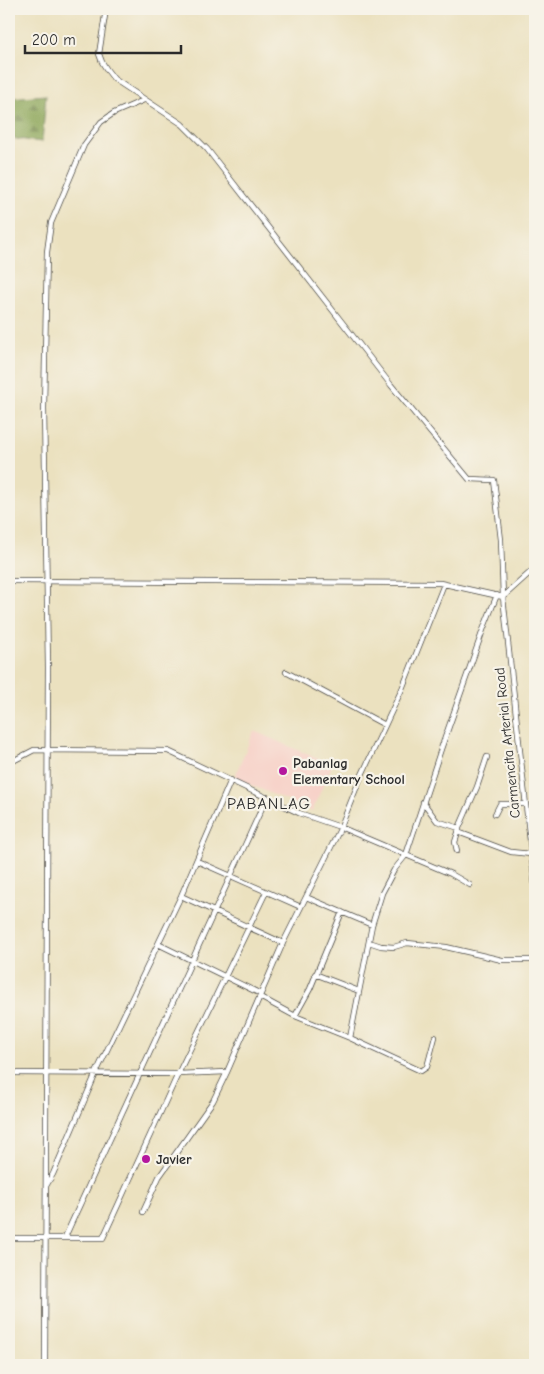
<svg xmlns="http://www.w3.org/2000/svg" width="544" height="1374" font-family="'Comic Neue',sans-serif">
<defs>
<pattern id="forest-firs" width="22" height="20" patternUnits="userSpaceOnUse" patternTransform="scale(1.25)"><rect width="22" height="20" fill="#8ca659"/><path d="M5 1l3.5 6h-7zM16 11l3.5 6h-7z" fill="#73874a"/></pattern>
</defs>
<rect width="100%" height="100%" fill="#f7f3e8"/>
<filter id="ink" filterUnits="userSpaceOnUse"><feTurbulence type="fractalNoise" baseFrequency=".02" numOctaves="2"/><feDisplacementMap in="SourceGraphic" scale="10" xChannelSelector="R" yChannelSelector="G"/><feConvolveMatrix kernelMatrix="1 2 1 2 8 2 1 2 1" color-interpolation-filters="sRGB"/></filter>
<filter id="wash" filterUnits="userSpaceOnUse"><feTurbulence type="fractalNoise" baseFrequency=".0096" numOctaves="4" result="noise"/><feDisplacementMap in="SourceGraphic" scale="20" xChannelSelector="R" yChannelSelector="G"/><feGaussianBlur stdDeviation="1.12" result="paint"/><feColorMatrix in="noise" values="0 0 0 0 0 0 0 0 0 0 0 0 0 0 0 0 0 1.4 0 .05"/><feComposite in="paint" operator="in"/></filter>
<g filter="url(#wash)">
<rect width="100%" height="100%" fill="#ebe1bf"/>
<path fill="#f7d1c8" d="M254,731L332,765L312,811L234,778Z"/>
<path fill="url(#forest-firs)" stroke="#5c6842" d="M46,95L42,142L9,138V98Z"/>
</g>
<g filter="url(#ink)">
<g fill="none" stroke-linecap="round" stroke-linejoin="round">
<g stroke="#484641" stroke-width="6">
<path id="street" d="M106,9L99,54L102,62L107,70L114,79L182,124L207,149L391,385L469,479L494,480L501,540L503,597L535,887
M9,581L440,583L503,597
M503,597L535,568
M286,672L385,725
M9,763L34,750L168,751L299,813L340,827L406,855L451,874L470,885
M423,802L437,821L459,828L477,787L487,757
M495,814L500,804H525
M458,832L511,852L531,854
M457,851L455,842L459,830
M197,861L301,907
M181,896L283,943
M306,897L372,925
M369,942L381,946L394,947L407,943L446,947L502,960H535
M158,944L261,994
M315,974L359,991
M260,997L295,1016L350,1038L421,1071L427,1067L435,1037
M295,1016L310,989L342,912
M350,1038L372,925L382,893L394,870L406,855L441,749L483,630L497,595
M9,1073L178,1074L227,1072
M46,1186L53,1174L96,1073L181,896L231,780
M143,1212L159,1177L213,1101L227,1072L283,943L339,831L360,779L402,689L444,584
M65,1237L267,797
M9,1238H103L178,1074L266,892
M45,1365L48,667L44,408L47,252L51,223L84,145L101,122L114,113L144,100"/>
</g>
<use href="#street" stroke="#fff" stroke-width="4.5"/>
</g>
</g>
<g fill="#b5179e" stroke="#f7f3e8" stroke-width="2">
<circle cx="283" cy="771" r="5"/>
<circle cx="146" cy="1159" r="5"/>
</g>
<g text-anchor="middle" stroke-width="4.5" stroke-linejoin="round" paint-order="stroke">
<g font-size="14" fill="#2b2b2b" stroke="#f7f3e8">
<text transform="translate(507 743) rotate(-96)" y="5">Carmencita Arterial Road</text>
</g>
<g font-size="14" font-weight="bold" fill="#2b2b2b" stroke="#f7f3e8" text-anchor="start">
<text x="293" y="768">Pabanlag<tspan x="293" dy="16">Elementary School</tspan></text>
<text x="156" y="1164">Javier</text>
</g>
<g font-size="16" letter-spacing="1" fill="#2b2b2b" stroke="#f7f3e8">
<text x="269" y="809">PABANLAG</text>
</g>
</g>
<rect width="544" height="1374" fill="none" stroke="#f7f3e8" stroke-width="30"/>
<path d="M25 45v8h156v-8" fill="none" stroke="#2b2b2b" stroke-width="2.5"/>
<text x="32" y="45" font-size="15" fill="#2b2b2b" stroke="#f7f3e8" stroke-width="4" paint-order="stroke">200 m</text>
</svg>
